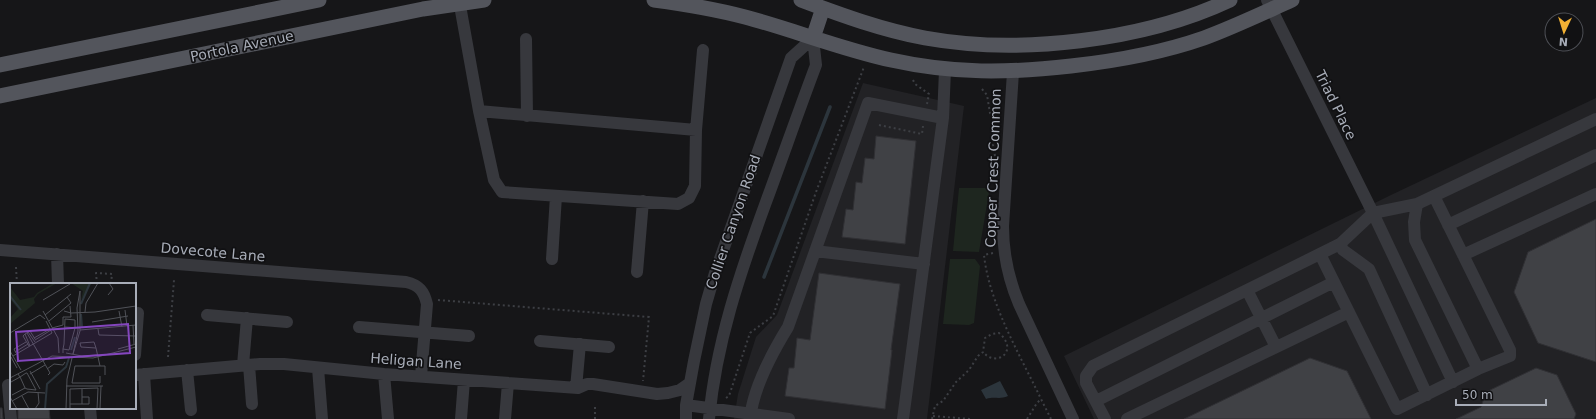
<svg xmlns="http://www.w3.org/2000/svg" width="1596" height="419" font-family="'DejaVu Sans',sans-serif">
<rect width="100%" height="100%" fill="#161618"/>
<path fill="#222225" d="M863,83L964,106L927,419H734L738,394L756,337L777,315Z
M1596,98V419H1094L1064,356L1391,195Z"/>
<path fill="#1e261f" d="M959,188H985L989,192L979,252L953,251Z
M950,259H975L980,266L974,323L969,325L943,324Z"/>
<path fill="#2c353c" d="M1000,381L1008,396C999,400 995,396 986,399L981,390Z"/>
<g fill="none" stroke-linecap="round" stroke-linejoin="round">
<path stroke="#2c353c" stroke-width="3.5" d="M764,277L830,107"/>
</g>
<path fill="#404145" stroke="#303034" d="M876,136L916,141L905,244L842,237L846,209L853,210L856,182L862,183L865,158L874,159Z
M1596,219V362L1538,343L1514,292L1528,252Z
M819,273L900,284L891,350H892L885,409L785,396L789,368H794L797,338L810,340Z
M1310,358L1347,371L1371,419H1184Z
M1536,368L1557,375L1576,414L1574,419H1456L1481,407L1486,392Z
M0,408H2L3,419H0Z
M18,408H49L50,419H18Z"/>
<g fill="none" stroke-linecap="round" stroke-linejoin="round">
<path stroke="#3d3f44" stroke-width="2" stroke-dasharray="2 3" stroke-linecap="butt" d="M913,80L915,84L929,94L927,104
M982,89L987,95L990,113L997,123
M879,125L922,134L923,126
M995,156L993,145L996,139
M993,253L984,255C989,303 1020,355 1041,399
M16,267L17,284
M97,284L96,273L112,274L111,284
M438,300L649,317L643,381
M168,357L174,280
M726,398L729,396L750,333L773,316L816,192L864,67
M933,416L970,419
M595,419V405
M932,419L935,406L943,401L956,382L969,370L978,356L983,352L985,338L992,334L999,333C1020,351 996,368 983,352
M1027,419L1037,403L1041,399L1051,419"/>
<path stroke="#37383d" stroke-width="12" d="M459,0L479,111L494,180L502,192L678,204L689,198L695,186L696,130L479,111
M1267,0L1373,213L1453,382
M526,39L527,116
M1013,72L1003,226C1003,254 1008,278 1019,304L1073,419
M696,130L703,50
M1417,204L1414,222L1415,240L1478,369
M1448,225L1596,155
M1340,244L1343,250L1369,269L1427,395
M0,250L406,282C419,285 424,291 427,304L421,376
M815,251L924,264
M57,254L58,284
M1320,254L1397,409L1478,369L1510,356V350L1434,196
M1463,255L1596,194
M552,259L556,196
M637,272L643,201
M1247,290L1276,347
M207,315L287,322
M359,327L469,336
M540,341L609,347
M135,355L138,313
M243,365L247,318
M249,365L252,404
M318,368L322,419
M187,370L191,410
M144,374L147,419
M384,374L388,419
M135,375L260,364H284L384,374L578,388L587,384H593L657,394L668,393L680,390L690,383
M8,385L11,419
M576,388L580,344
M1096,401L1334,282
M686,405L789,419
M90,408L91,419
M461,419L464,380
M505,419L508,383
M686,419V405L694,361L706,304L715,273L791,58L813,38
M709,419C716,343 740,273 766,202C783,156 799,110 816,65L813,38
M750,419C753,388 772,353 788,327L868,103L943,118
M903,419L943,118L945,70
M1105,419L1086,383V376L1093,366L1340,244L1373,213L1417,204L1596,119
M1127,419L1349,312"/>
<path stroke="#53555c" stroke-width="15" d="M654,0C684,4 715,9 745,17C794,30 841,49 891,60C954,74 1008,73 1071,66C1116,61 1161,53 1204,38C1234,27 1263,13 1292,0
M801,0C841,15 882,30 925,38C1019,55 1143,41 1230,0
M813,38L823,8
M0,65L319,0
M0,96L423,9L484,0"/>
</g>
<g text-anchor="middle" stroke-width="3.5" stroke-linejoin="round" paint-order="stroke">
<g font-size="14" fill="#a8adb8" stroke="#111113">
<text transform="translate(242 46) rotate(-12)" y="5">Portola Avenue</text>
<text transform="translate(1336 105) rotate(64)" y="5">Triad Place</text>
<text transform="translate(993 168) rotate(-88)" y="5">Copper Crest Common</text>
<text transform="translate(733 222) rotate(-71)" y="5">Collier Canyon Road</text>
<text transform="translate(213 252) rotate(5)" y="5">Dovecote Lane</text>
<text transform="translate(416 361) rotate(4)" y="5">Heligan Lane</text>
</g>
</g>
<g transform="translate(10 283)">
<rect width="126" height="126" fill="#161618"/>
<path d="M47,0L28,11L24,16L25,20L0,41V35L8,26L0,16V4L10,17L24,14L27,10L42,1ZM61,0H82L71,17L73,8Z" fill="#1e261f"/>
<path fill="none" stroke="#2c353c" stroke-width="2" d="M0,13L11,27M71,21L80,0M71,31L72,44M61,67L65,54M35,126L37,101L56,84L59,75"/>
<path fill="none" stroke="#505258" stroke-width="1" d="M98,12L103,6L99,0M33,17L60,1M115,27L117,43M33,28L48,55L49,70M54,28L61,30L85,29L126,23M109,28L112,44M75,29L76,20L88,0M35,32L61,11M39,38L61,20L57,14M82,39L118,33M123,42L124,61M55,44L70,45M42,45L53,42V34H61L60,23M88,46L89,52L126,53M70,47L126,42M18,49L25,59M0,50L30,32L35,36M17,50L40,90L38,92M15,51L20,48L25,56M15,51L13,53L19,63M15,51L20,63M24,55L40,46M25,57L41,47M86,65L71,64L70,60L84,59L86,65L90,83M53,66L59,67L65,45V37L55,36L54,61L53,66V70M108,66L126,61M0,68L11,87M5,69L18,61M6,70L4,66L16,59M56,70L72,73L88,72M63,71L70,48V8M63,71L68,48L67,25L70,8M3,73L42,50L36,38M1,74L7,85M37,86L44,81L53,82L55,79M20,88L30,106M20,91L35,82M90,93V100H62L65,83H95V92M0,95L42,73L83,75L126,64M1,99L10,94L16,90H17L26,107L17,106L15,105L11,96L10,94L8,91M56,103H93M2,112L15,105M12,113L19,126M0,114L7,126M72,114H79V121H72M2,118L18,109L35,110M60,121H72V106M25,126L29,120L28,109M56,126L57,96L62,75M60,126V106L88,105L87,126M90,126L91,103"/>
<path fill="#8446be" fill-opacity="0.15" stroke="#8446be" stroke-width="2" d="M118,41L120,70L8,78L6,49Z"/>
<rect width="126" height="126" fill="none" stroke="#a8adb8" stroke-width="2"/>
</g>
<g transform="translate(1564 32) rotate(184)"><circle r="19" fill="#111113" stroke="#4d4f55"/>
<path d="M0-3L7 15L0 10L-7 15Z" fill="#f2b134"/>
<text y="-6" font-size="11" font-weight="bold" text-anchor="middle" fill="#a8adb8">N</text>
</g>
<path d="M1456 399v6h90v-6" fill="none" stroke="#a8adb8" stroke-width="2"/>
<text x="1462" y="399" font-size="12" fill="#a8adb8" stroke="#111113" stroke-width="3" paint-order="stroke">50 m</text>
</svg>
